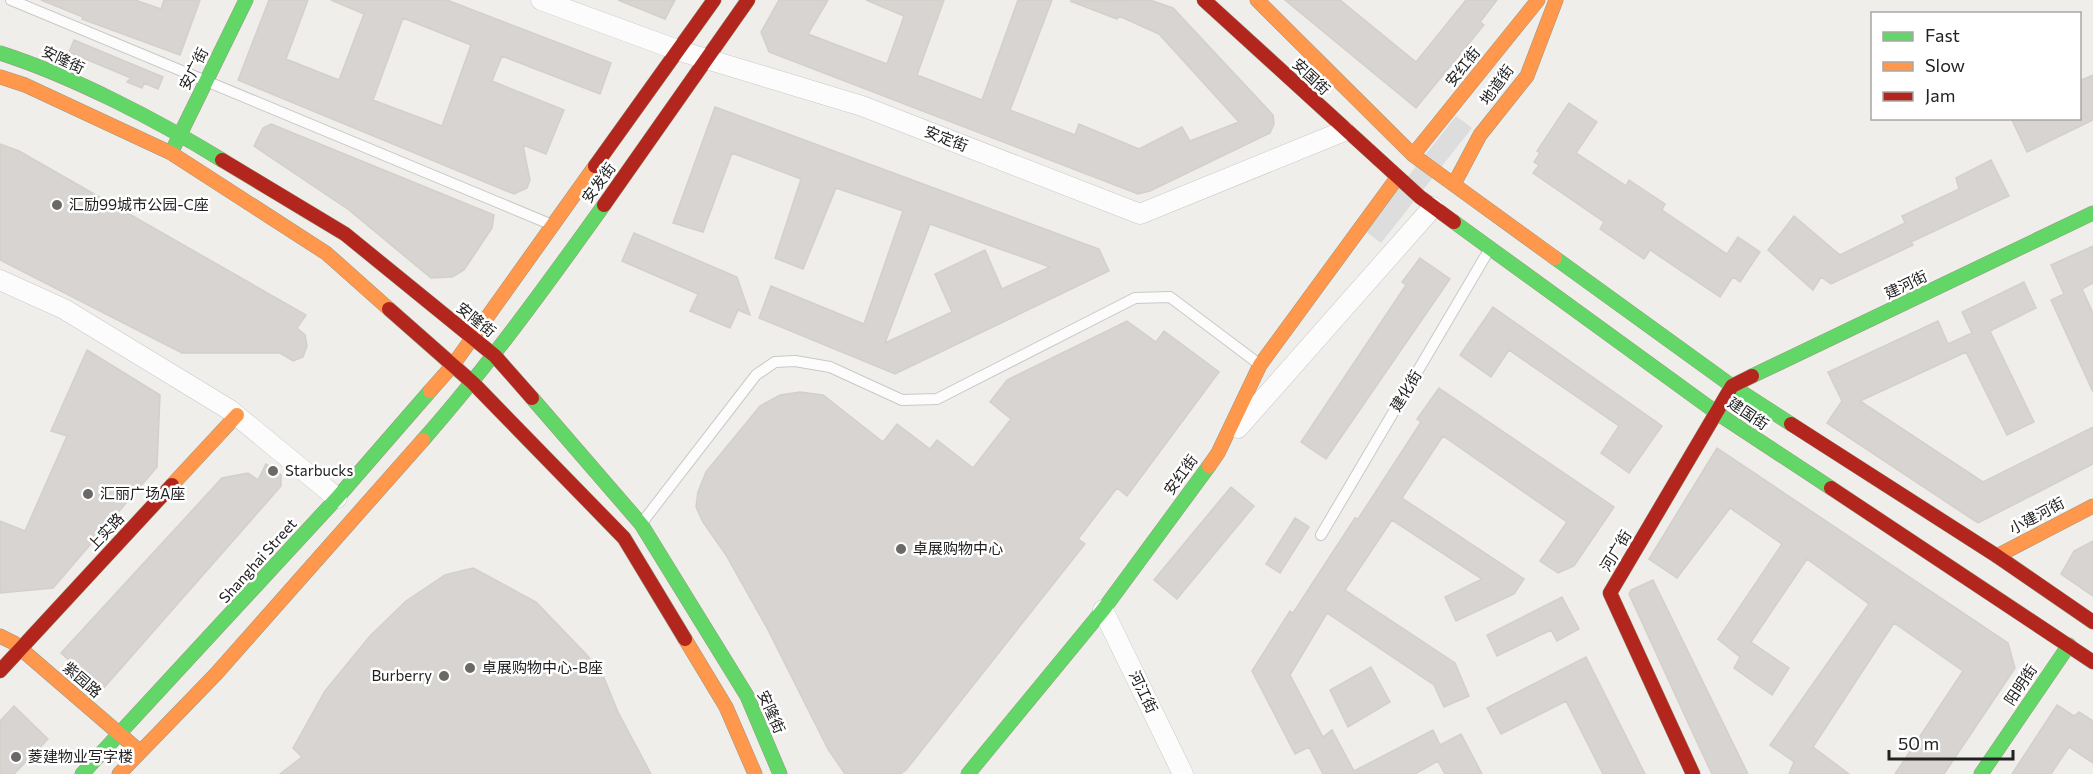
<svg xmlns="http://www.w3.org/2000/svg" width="2093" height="774" font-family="Commissioner,'Noto Sans SC',sans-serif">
<rect width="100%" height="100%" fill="#f0eeeb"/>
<path fill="#dedddd" d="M1456,116L1472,128L1381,243L1365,231Z"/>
<path fill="#d7d4d2" stroke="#d3d0cc" stroke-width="1.5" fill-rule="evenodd" d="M41,0H135L161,9L164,0H200L180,55L82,19L83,17Z
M269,0H308L286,59L339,80L364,14L331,0H447L611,63L600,94L502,56L492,81L564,110L546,154L523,145L530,180L527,188L514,194L238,80ZM403,18L471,45L442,126L373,100Z
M618,0H675L665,19Z
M779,0H828L808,34L887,64L904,16L866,0H944L917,75L982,100L1018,0H1052L1010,110L1075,135L1079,124L1139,149L1182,127L1190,141L1239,122L1159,34L1119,16L1117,19L1070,1L1150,0L1173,8L1273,115L1274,124L1270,133L1150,191L1138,194L769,52L761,32Z
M1285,0H1340L1416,62L1466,0H1497L1480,22L1484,25L1416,108Z
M74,40L163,77L158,89L144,83L142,88L127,82L131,78L69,52Z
M2093,75V120L2027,152L2011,118H2079V81Z
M1569,103L1597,122L1576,153L1626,186L1629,180L1665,204L1662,210L1727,254L1738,237L1760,252L1740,282L1733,277L1720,297L1650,250L1644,259L1600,229L1604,222L1533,173L1539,165L1534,162L1540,153L1537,151Z
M715,107L1099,249L1109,271L895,374L759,318L771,286L864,324L903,211L836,188L803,269L775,258L801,179L732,153L703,232L673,223ZM930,224L969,238L1050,267L1002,289L985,250L935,274L952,312L885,343Z
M271,124L494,215L492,228L464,270L452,277L431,278L349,210L254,146L263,128Z
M0,144L19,151L306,315L297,328L305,335L307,346L303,357L293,361L280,353H182L0,260Z
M1991,160L2009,196L1911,242L1913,245L1831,284L1821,277L1813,290L1768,250L1794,216L1840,255L1905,223L1902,216L1959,189L1956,178Z
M634,233L737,277L750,315L738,310L730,328L690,311L698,294L622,261Z
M2093,246V283L2082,289L2093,313V392L2051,300L2064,294L2051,265Z
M1420,258L1450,279L1326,459L1301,442L1406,285L1402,282Z
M2024,282L2036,308L1990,331L2034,422L2007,435L1966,352L1860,401L1983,482L2093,427V464L1978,523L1827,423L1842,401L1828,372L1938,321L1948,344L1972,333L1962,312Z
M1493,307L1662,426L1629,473L1601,453L1619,426L1509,350L1491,377L1460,355Z
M1127,321L1156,342L1164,331L1219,372L1127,496L1117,488L1078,539L1085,544L906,770L900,774H845L828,749L767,628L726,555L703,522L696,507L698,492L706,472L760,406L780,395L800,392L823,395L883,442L897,424L930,449L937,440L973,468L1011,419L990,402L1007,380Z
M87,350L160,395L157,467L53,588L0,593V521L25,531L67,436L51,431Z
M1439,388L1614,507L1574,566L1558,573L1540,561L1567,522L1443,436L1402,498L1524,579L1514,594L1456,621L1445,597L1482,579L1392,520L1345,590L1455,663L1469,696L1444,707L1434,685L1327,613L1290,675L1323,737L1332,730L1354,771L1433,730L1440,745L1461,734L1482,774H1445L1438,761L1415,774H1323L1309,747L1295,754L1252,671L1290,611L1293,613L1355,518L1358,519L1421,422L1417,419Z
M1717,448L2008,643L2015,668L1944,774H1895L1963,671L1894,623L1813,747L1849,774H1789L1794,762L1770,745L1869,604L1807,559L1751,642L1789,668L1772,695L1734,668L1740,657L1718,639L1782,544L1730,508L1677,578L1649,559Z
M266,464L281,475V486L102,690L61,653L222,478L248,473L258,480Z
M1231,487L1254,506L1177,599L1154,580Z
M1295,518L1309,527L1280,573L1266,564Z
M2093,541V596L2061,574L2074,551Z
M473,568L536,602L586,654L602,673L618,712L651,774H280L302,757L293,748L325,691L370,636L406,601L445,575Z
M1653,580L1748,774H1712L1696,740L1629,594L1631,590Z
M1562,597L1579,629L1557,641L1551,630L1497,656L1487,635Z
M1586,657L1645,774H1603L1566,701L1501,734L1487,708Z
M1371,667L1390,702L1348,727L1330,690Z
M2057,705L2074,716L2079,712L2093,721V763L2069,747L2051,774H2012Z
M14,706L48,739L14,774H0V721Z"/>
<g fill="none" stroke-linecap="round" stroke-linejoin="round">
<g stroke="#c9c8c7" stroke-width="12">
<path id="lane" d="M11,0L550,224
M641,524L756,375L775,362L795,361L830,367L902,400L937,399L1135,298L1170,297L1259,364
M1321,535L1489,250"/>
</g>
<g stroke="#c9c8c7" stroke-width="21">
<path id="street" d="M541,0L680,51L862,106L1140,214L1344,131
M0,280L64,309L230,410L337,498
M1238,428L1433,207
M1103,610L1183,774"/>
</g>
<g stroke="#999a82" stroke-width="15">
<path id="fast" d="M0,53C72,76 157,120 222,160
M172,151L246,0
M1454,222L1717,413L1831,488
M1555,258L1732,386L1791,424
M1752,376L2093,213
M532,398L641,524L747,696L780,774
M423,440C489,365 546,286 604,205
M82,774L337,498L430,391
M968,774L1103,610L1209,466
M1981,774L2069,645"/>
</g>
<g stroke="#999a82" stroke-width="15">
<path id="slow" d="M1257,0L1413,155L1555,258
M0,77L25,85L171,153L326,253L389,309
M1413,155L1538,0
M1454,184L1480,135L1527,76L1556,0
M430,391L453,365L595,166
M1209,466L1218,453L1260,365L1397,178
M172,485L237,415
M1997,556L2093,506
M0,636L14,643L137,749
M685,639L726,707L755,774
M119,774L216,674L423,440"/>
</g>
<g stroke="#999a82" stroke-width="15">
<path id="jam" d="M1204,0L1420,197L1454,222
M222,160L345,234L495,356L532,398
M595,166L714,0
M604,205L748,0
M389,309L473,383L624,538L685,639
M1791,424L1997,556L2093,622
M1831,488L2093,662
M0,671L172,485
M1693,774L1610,593L1732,386L1752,376"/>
</g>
<use href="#lane" stroke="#fdfcfc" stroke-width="10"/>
<use href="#street" stroke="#fdfcfc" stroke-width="20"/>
<use href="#fast" stroke="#63d668" stroke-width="14"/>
<use href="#slow" stroke="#ff974d" stroke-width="14"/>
<use href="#jam" stroke="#b3261e" stroke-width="14"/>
</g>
<g fill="#6a6968" stroke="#fff" stroke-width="2">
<circle cx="57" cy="205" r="6"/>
<circle cx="273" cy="471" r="6"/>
<circle cx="88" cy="494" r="6"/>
<circle cx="901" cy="549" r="6"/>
<circle cx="470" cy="668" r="6"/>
<circle cx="444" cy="676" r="6"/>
<circle cx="16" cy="757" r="6"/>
</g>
<g text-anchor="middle" stroke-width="5" stroke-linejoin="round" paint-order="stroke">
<g font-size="15" fill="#222" stroke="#fff">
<text transform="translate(63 60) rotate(25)" y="5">安隆街</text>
<text transform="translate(1463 67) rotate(-51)" y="5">安红街</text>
<text transform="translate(194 69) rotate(-63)" y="5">安广街</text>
<text transform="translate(1311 77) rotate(43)" y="5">安国街</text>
<text transform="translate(1497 85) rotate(-54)" y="5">地道街</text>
<text transform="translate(946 139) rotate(21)" y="5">安定街</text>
<text transform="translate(599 183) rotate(-54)" y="5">安发街</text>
<text transform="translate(1906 285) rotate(-26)" y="5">建河街</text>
<text transform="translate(476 320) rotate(39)" y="5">安隆街</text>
<text transform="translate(1406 391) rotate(-59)" y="5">建化街</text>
<text transform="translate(1748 414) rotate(34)" y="5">建国街</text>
<text transform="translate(1181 475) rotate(-54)" y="5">安红街</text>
<text transform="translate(2037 516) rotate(-28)" y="5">小建河街</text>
<text transform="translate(106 532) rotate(-47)" y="5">上实路</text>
<text transform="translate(1616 551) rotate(-59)" y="5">河广街</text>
<text transform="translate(258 561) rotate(-48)" y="5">Shanghai Street</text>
<text transform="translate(82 680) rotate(41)" y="5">紫园路</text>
<text transform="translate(2021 685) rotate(-56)" y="5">阳明街</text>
<text transform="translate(1143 692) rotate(64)" y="5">河江街</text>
<text transform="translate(771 712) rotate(66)" y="5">安隆街</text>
</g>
<g font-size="15" fill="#222" stroke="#fff" text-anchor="start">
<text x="69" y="210">汇励99城市公园-C座</text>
<text x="285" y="476">Starbucks</text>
<text x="100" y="499">汇丽广场A座</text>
<text x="913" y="554">卓展购物中心</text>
<text x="482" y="673">卓展购物中心-B座</text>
<text x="432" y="681" text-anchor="end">Burberry</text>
<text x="28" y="762">菱建物业写字楼</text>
</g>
</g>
<rect x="1871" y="12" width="210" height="108" fill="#ffffff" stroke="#a7a7a7" stroke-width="1.5"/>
<rect x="1883" y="32" width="30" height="9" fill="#63d668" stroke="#a7a7a7" stroke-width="1.5"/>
<text x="1925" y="42" font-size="18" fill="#222222">Fast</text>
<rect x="1883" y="62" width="30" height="9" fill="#ff974d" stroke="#a7a7a7" stroke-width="1.5"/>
<text x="1925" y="72" font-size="18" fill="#222222">Slow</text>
<rect x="1883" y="92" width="30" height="9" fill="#b3261e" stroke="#a7a7a7" stroke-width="1.5"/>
<text x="1925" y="102" font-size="18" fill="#222222">Jam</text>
<path d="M1889 750v9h124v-9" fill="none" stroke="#222222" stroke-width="3"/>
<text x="1898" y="750" font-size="18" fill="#222222" stroke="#ffffff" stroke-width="4.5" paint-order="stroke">50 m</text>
</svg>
